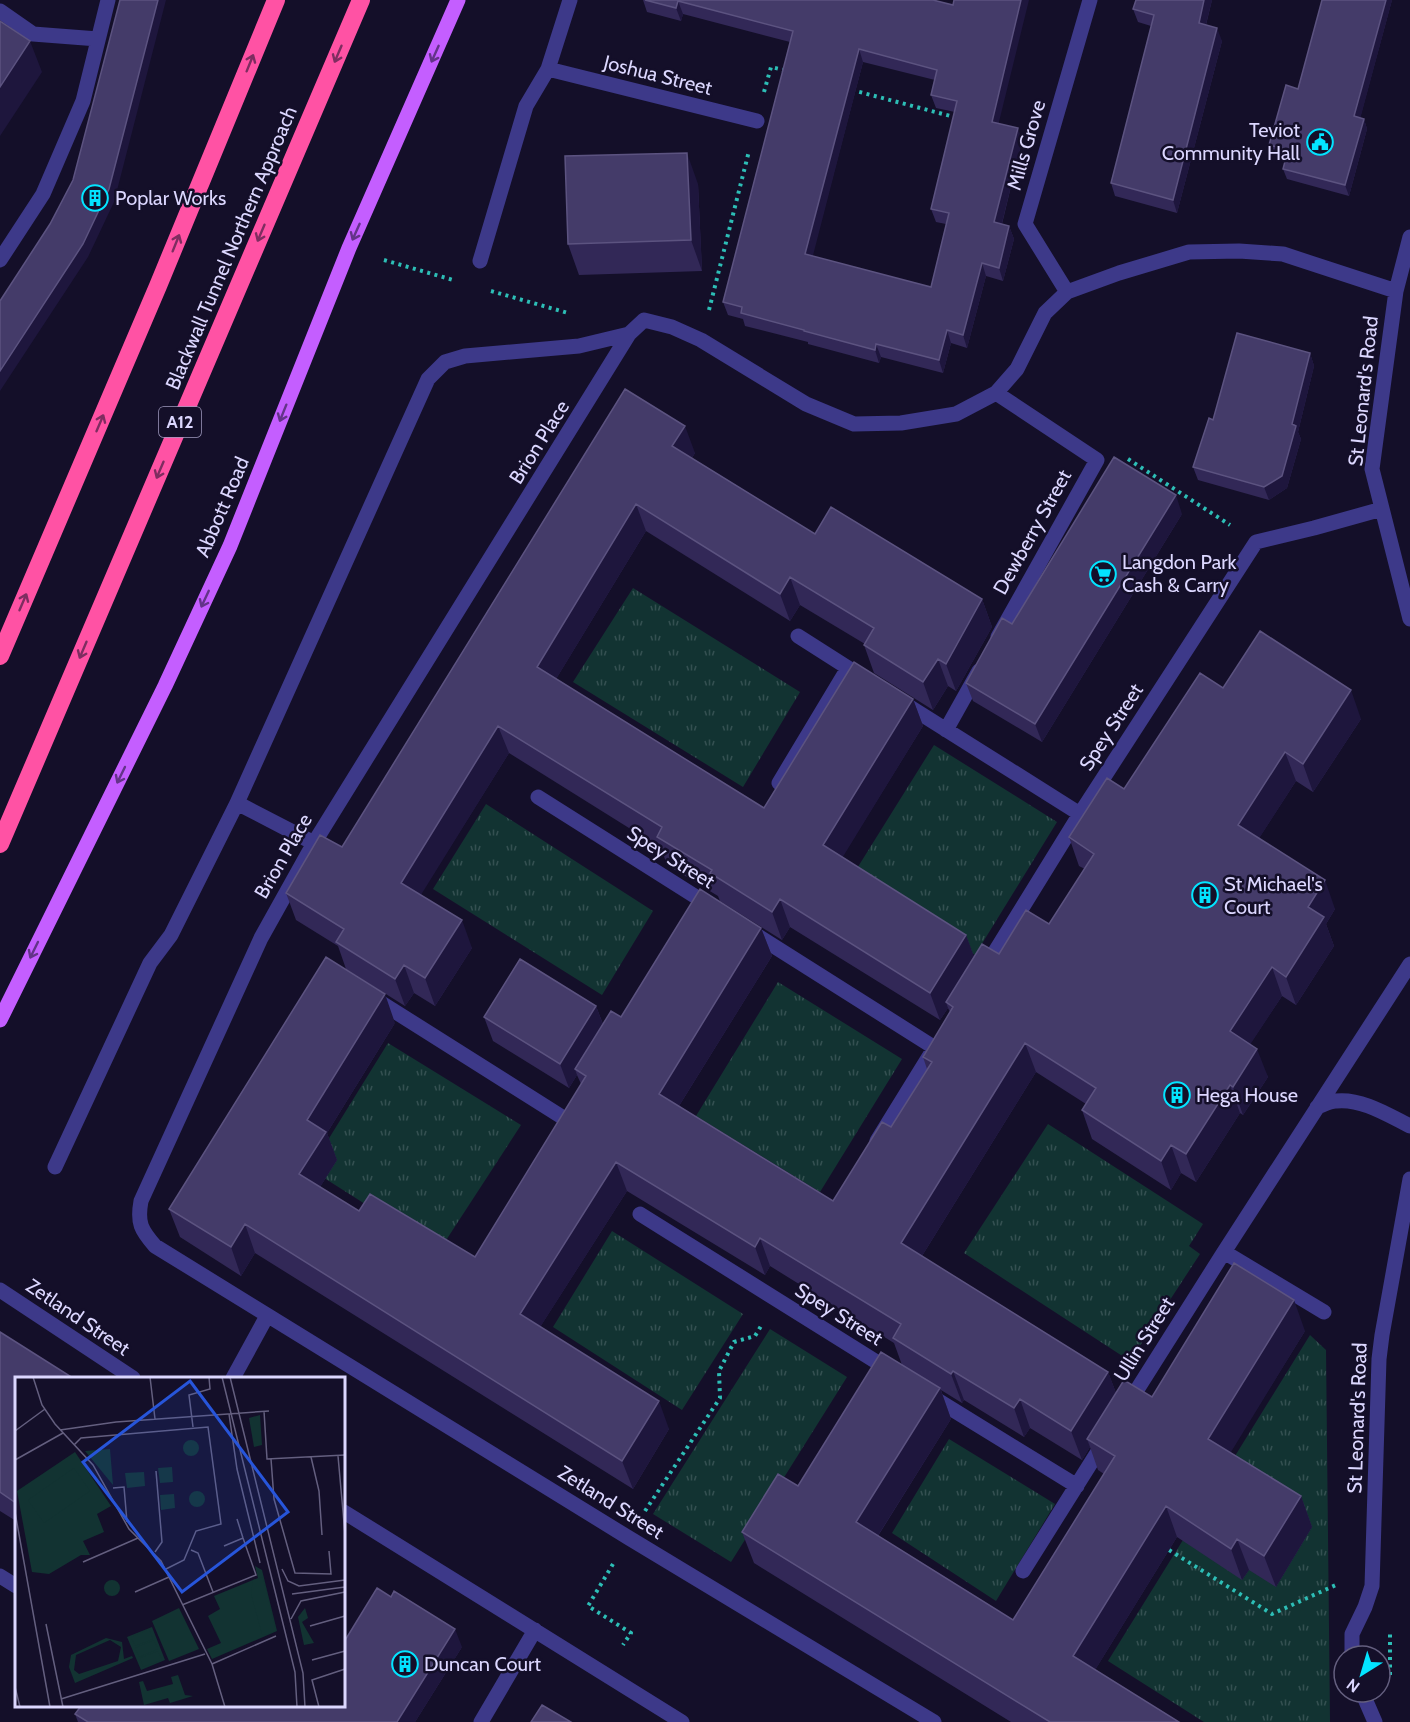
<svg xmlns="http://www.w3.org/2000/svg" width="1410" height="1722" font-family="Cabin,sans-serif">
<defs>
<pattern id="grass-tufts" width="24" height="20" patternUnits="userSpaceOnUse" patternTransform="scale(1.5)"><rect width="24" height="20" fill="#123332"/><path d="M3 7l-1-3M5 7V3M7 7l1-3M15 17l-1-3M17 17v-4M19 17l1-3" fill="none" stroke="#345051"/></pattern>
</defs>
<rect width="100%" height="100%" fill="#140f29"/>
<path fill="url(#grass-tufts)" d="M633,588L800,692L743,787L573,682Z
M934,745L1057,822L975,955L851,878Z
M486,804L653,911L602,995L433,889Z
M778,982L902,1059L820,1192L696,1116Z
M388,1043L521,1125L439,1251L310,1169Z
M1048,1124L1203,1224L1189,1246L1200,1254L1130,1361L964,1253Z
M612,1231L743,1314L682,1410L553,1327Z
M770,1329L847,1377L731,1562L653,1514Z
M1310,1335L1326,1350L1330,1722H1204L1108,1661Z
M949,1439L1055,1504L996,1601L892,1533Z"/>
<g fill="none" stroke-linecap="round" stroke-linejoin="round">
<path stroke="#2dbeb6" stroke-width="4" stroke-dasharray="3 4.5" stroke-linecap="butt" d="M852,90L958,118
M764,92L771,67L788,71
M384,260L453,280
M491,291L568,313
M709,310L749,151
M1128,459L1230,525
M645,1511L720,1398L719,1371L734,1342L755,1336L761,1326
M1169,1550L1272,1614L1338,1584
M613,1564L588,1606L631,1633L623,1645
M1390,1675V1631"/>
<path stroke="#3d3989" stroke-width="15" d="M570,0L548,69L757,121
M0,11L33,34L98,39
M1410,237L1396,291L1372,469L1410,619
M0,260L43,194L83,101L108,0
M480,261L526,106L548,69
M1067,292L1025,224L1090,0
M996,393L1097,460L998,637
M798,636L867,680
M902,702L1080,814
M946,730L979,671
M779,783L848,668
M538,797L712,907
M314,843L237,803L428,379L445,362L465,356L579,346L629,334
M750,931L935,1048
M985,968L1080,814L1256,542L1314,528L1382,509
M372,997L562,1117
M1317,1107C1323,1105 1330,1101 1336,1101C1361,1098 1388,1115 1410,1126
M877,1141L935,1047
M55,1167L150,963L171,935L237,803
M640,1214L891,1371
M0,1290L133,1378
M1324,1312L1224,1252L1410,964
M233,1378L267,1316
M929,1395L1077,1486
M1128,1404L1224,1252
M344,1512L682,1722
M1023,1571L1104,1442
M0,1576L16,1586
M1352,1656V1634L1365,1607L1372,1586L1379,1359L1382,1335L1410,1179
M1362,1692L1375,1722
M481,1722L535,1630
M934,1722L629,1538L155,1246C141,1230 137,1223 141,1201L261,938L314,843L629,334L644,320L672,327L701,340L806,404L854,424L901,423L956,414L996,393L1017,369L1045,313L1067,292L1119,273L1189,252L1239,251L1283,254L1396,291"/>
<path stroke="#c45eff" stroke-width="15" d="M0,1020L165,686L230,546L349,248L458,0"/>
<path stroke="#ff52a4" stroke-width="18" d="M0,656L158,286L276,0
M0,844L361,0"/>
</g>
<path fill="#322857" fill-rule="evenodd" d="M643,0H933L999,123L1022,141L1002,224L1009,226L1014,239L1003,281L986,276L967,348L951,343L943,373L881,357L879,363L808,344V342L745,326L743,319L728,315L723,302L790,42L683,14L681,21L647,12ZM863,62L935,80L931,95L936,108L955,112L931,209L936,222L946,224L931,287L812,256Z
M1136,0H1212L1206,25L1222,41L1177,213L1115,196L1111,183L1151,26L1138,22L1133,9Z
M1322,0H1392L1360,118L1364,119L1367,129L1349,196L1287,179L1283,169L1286,159L1273,155L1269,145L1298,89Z
M698,184L702,271L579,275L568,244Z
M1310,353L1314,366L1298,432L1301,439L1287,488L1269,500L1198,480L1193,467L1213,420Z
M625,389L695,453L692,458L815,534L982,599L992,627L956,691L948,686L933,710L874,673L864,645L865,644L800,605L790,621L646,531L556,679L764,808L913,699L923,726L842,857L966,935L974,957L999,954L1049,924L1085,869L1079,866L1069,837L1124,789L1223,688L1361,719L1313,792L1296,781L1259,838L1335,909L1326,924L1334,946L1296,1005L1282,996L1250,1044L1268,1077L1243,1115L1240,1113L1196,1182L1181,1173L1171,1190L1092,1139L1082,1110L1086,1104L1036,1072L922,1256L1108,1372L1116,1393L1152,1397L1305,1331L1230,1452L1301,1496L1312,1527L1276,1587L1249,1570L1242,1580L1177,1537L1095,1670L1179,1722H1011L754,1563L742,1532L798,1486L902,1365L894,1343L770,1266L765,1275L627,1191L540,1327L669,1429L633,1489L255,1253L241,1276L180,1237L169,1209L395,1023L327,1133L337,1160L320,1187L359,1211L475,1257L581,1084L577,1075L569,1088L493,1041L484,1017L596,1006L603,1024L621,1017L761,928L772,956L679,1106L833,1201L891,1127L927,1069L923,1057L950,1012L948,1008L940,1020L790,927L782,940L720,901L718,896L667,865L661,848L509,753L420,895L472,948L435,1006L414,993L405,1006L346,969L338,946L296,920L286,893L342,847ZM941,1390L962,1403L964,1400L1024,1437L1030,1428L1082,1460L1090,1447L1098,1470L1104,1474L1013,1620L878,1536L951,1419Z
M1182,514L1042,742L973,701L966,683L1012,624Z
M0,1332L16,1378V1521L0,1511Z
M462,1647L415,1722H78L75,1714L344,1706Z"/>
<path fill="#1e163d" d="M158,0H166L114,202L88,257L0,391V371Z
M1021,0H1029L996,134L992,122Z
M1204,0H1212L1203,36L1199,23Z
M1386,0H1392L1358,127L1354,116Z
M678,1L683,14L681,21L676,8Z
M1217,28L1222,41L1177,213L1173,200Z
M30,41L42,72L0,136V87Z
M859,49L863,62L810,267L805,254Z
M1364,119L1367,129L1349,196L1345,185Z
M1018,128L1022,141L999,235L994,222Z
M687,153L698,184L702,271L691,240Z
M1009,226L1014,239L1003,281L999,268Z
M982,263L986,276L967,348L963,335Z
M947,330L951,343L943,373L939,360Z
M876,344L881,357L879,363L875,350Z
M1310,353L1314,366L1298,432L1301,439L1287,488L1269,500L1264,487L1292,424Z
M685,426L695,453L682,474L672,446Z
M1176,495L1182,514L1042,742L1035,724Z
M636,504L646,531L547,694L537,667Z
M790,577L800,605L790,621L780,594Z
M982,599L992,627L956,691L946,664Z
M938,659L948,686L933,710L923,682Z
M1351,690L1361,719L1313,792L1303,764Z
M913,699L923,726L833,873L823,845Z
M498,726L509,753L411,911L401,883Z
M1285,752L1296,781L1249,854L1238,825Z
M1325,880L1335,909L1326,924L1334,946L1296,1005L1286,977L1308,907Z
M780,899L790,927L782,940L772,912Z
M462,920L472,948L435,1006L425,978Z
M761,928L772,956L669,1122L659,1094Z
M966,935L976,962L946,1002L948,1008L940,1020L930,993Z
M404,965L414,993L405,1006L395,979Z
M1272,967L1282,996L1240,1060L1230,1031Z
M385,994L395,1023L327,1133L337,1160L310,1203L299,1174L307,1120Z
M596,1006L605,1030L575,1069L577,1075L569,1088L560,1064Z
M1025,1043L1036,1072L912,1272L901,1243Z
M1257,1049L1268,1077L1243,1115L1233,1087Z
M1230,1085L1240,1113L1196,1182L1186,1154Z
M1171,1145L1181,1173L1171,1190L1161,1161Z
M616,1162L627,1191L530,1343L520,1314Z
M245,1224L255,1253L241,1276L231,1247Z
M760,1238L770,1266L765,1275L755,1247Z
M1294,1300L1305,1331L1220,1470L1208,1439Z
M953,1371L964,1400L962,1403L951,1374Z
M1108,1372L1119,1401L1087,1439L1090,1447L1082,1460L1071,1431Z
M940,1388L951,1419L867,1553L856,1522Z
M1020,1399L1030,1428L1024,1437L1014,1408Z
M659,1401L669,1429L633,1489L622,1461Z
M1301,1496L1312,1527L1276,1587L1264,1556Z
M1166,1506L1177,1537L1084,1688L1073,1656Z
M1237,1539L1249,1570L1242,1580L1231,1549Z
M455,1629L462,1647L415,1722H397Z"/>
<path fill="#443b69" stroke="#5c5380" stroke-width="1.5" fill-rule="evenodd" d="M120,0H158L109,189L83,244L0,371V301L50,224L73,180Z
M645,0H933L953,5L954,0H1021L992,122L1018,128L994,222L1009,226L999,268L982,263L963,335L947,330L939,360L876,344L875,350L804,331V330L741,313L742,307L723,302L793,31L678,1L676,8ZM859,49L937,70L931,95L957,101L931,209L949,213L931,287L805,254Z
M1136,0H1204L1199,23L1217,28L1173,200L1111,183L1154,15L1133,9Z
M1322,0H1386L1354,116L1364,119L1345,185L1283,169L1288,150L1269,145L1286,85L1298,89Z
M0,21L30,41L0,87Z
M687,153L691,240L568,244L565,156Z
M1237,333L1310,353L1292,424L1296,426L1282,476L1264,487L1193,467L1209,418L1213,420Z
M625,389L685,426L672,446L815,534L831,507L982,599L946,664L938,659L923,682L864,645L874,628L790,577L780,594L636,504L537,667L764,808L854,662L913,699L823,845L966,935L930,993L780,899L772,912L710,873L712,870L657,837L662,827L498,726L401,883L462,920L425,978L404,965L395,979L336,942L344,929L286,893L320,835L342,847Z
M1114,457L1176,495L1035,724L966,683L1002,618L1012,624Z
M1260,631L1351,690L1303,764L1285,752L1238,825L1325,880L1308,907L1324,917L1286,977L1272,967L1230,1031L1257,1049L1233,1087L1230,1085L1186,1154L1171,1145L1161,1161L1082,1110L1096,1088L1025,1043L901,1243L1108,1372L1071,1431L1020,1399L1014,1408L953,1371L951,1374L893,1338L901,1324L760,1238L755,1247L616,1162L520,1314L659,1401L622,1461L245,1224L231,1247L169,1209L326,957L385,994L307,1120L326,1132L299,1174L359,1211L370,1194L475,1257L586,1076L575,1069L611,1011L621,1017L700,889L761,928L659,1094L833,1201L882,1122L891,1127L932,1062L923,1057L953,1007L946,1002L982,944L999,954L1026,910L1049,924L1094,854L1069,837L1107,778L1124,789L1200,673L1223,688Z
M520,959L596,1006L560,1064L484,1017Z
M1234,1263L1294,1300L1208,1439L1301,1496L1264,1556L1237,1539L1231,1549L1166,1506L1073,1656L1179,1722H1050L742,1532L778,1474L798,1486L881,1352L940,1388L856,1522L1013,1620L1115,1456L1087,1439L1124,1380L1152,1397Z
M0,1332L73,1378H16V1503L0,1492Z
M377,1588L391,1597L394,1591L455,1629L397,1722H88L75,1714L81,1706H344V1642Z
M542,1705L571,1722H531Z"/>
<defs><path id="oneway-shaft" d="M-6 0H5M1.5-3L5.5 0L1.5 3" fill="none" stroke-width="1.6" stroke-linecap="round" stroke-linejoin="round" transform="scale(1.5)"/></defs>
<g stroke="#7e2d60">
<use href="#oneway-shaft" transform="translate(338 54) rotate(113)"/>
<use href="#oneway-shaft" transform="translate(250 63) rotate(-68)"/>
<use href="#oneway-shaft" transform="translate(261 233) rotate(113)"/>
<use href="#oneway-shaft" transform="translate(176 243) rotate(-68)"/>
<use href="#oneway-shaft" transform="translate(100 423) rotate(-67)"/>
<use href="#oneway-shaft" transform="translate(160 470) rotate(113)"/>
<use href="#oneway-shaft" transform="translate(23 602) rotate(-67)"/>
<use href="#oneway-shaft" transform="translate(83 650) rotate(113)"/>
</g>
<g stroke="#633389">
<use href="#oneway-shaft" transform="translate(435 54) rotate(114)"/>
<use href="#oneway-shaft" transform="translate(356 232) rotate(114)"/>
<use href="#oneway-shaft" transform="translate(283 413) rotate(112)"/>
<use href="#oneway-shaft" transform="translate(205 599) rotate(115)"/>
<use href="#oneway-shaft" transform="translate(121 775) rotate(116)"/>
<use href="#oneway-shaft" transform="translate(34 950) rotate(116)"/>
</g>
<defs>
<g id="civic-ring" transform="scale(1.35)"><circle r="9.5" fill="#140f29" stroke="#03e4ff" stroke-width="1.5"/><path d="M-.6-6.5H3V-4.5H.6V-3L4-1V1h2V6H-6V1h2V-1L-.6-3ZM-1.2 2.5V6h2.4V2.5Z" fill="#03e4ff"/></g>
<g id="building-ring" transform="scale(1.35)"><circle r="9.5" fill="#140f29" stroke="#03e4ff" stroke-width="1.5"/><path d="M-4-6H4V6H1V3H-1V6H-4ZM-2.5-4.3h1.7v1.8h-1.7ZM.8-4.3h1.7v1.8H.8ZM-2.5-1h1.7V.8h-1.7ZM.8-1h1.7V.8H.8Z" fill="#03e4ff"/></g>
<g id="supermarket-ring" transform="scale(1.35)"><circle r="9.5" fill="#140f29" stroke="#03e4ff" stroke-width="1.5"/><path d="M-6-5.5h2.5l.6 2H6L4.5 2H-2.5L-4.4-4H-6ZM-1.5 3.2a1.3 1.3 0 1 0 .1 0ZM3 3.2a1.3 1.3 0 1 0 .1 0Z" fill="#03e4ff"/></g>
</defs>
<g fill-rule="evenodd">
<use href="#civic-ring" x="1320" y="142"/>
<use href="#building-ring" x="95" y="198"/>
<use href="#supermarket-ring" x="1103" y="574"/>
<use href="#building-ring" x="1205" y="895"/>
<use href="#building-ring" x="1177" y="1095"/>
<use href="#building-ring" x="405" y="1664"/>
</g>
<g text-anchor="middle" stroke-width="5" stroke-linejoin="round" paint-order="stroke">
<rect fill="#140f29" stroke="#a09bbf" stroke-width="1.5" x="159" y="407" width="42" height="30" rx="4.5"/>
<g font-size="18" font-weight="bold" fill="#dcd7ff">
<text x="180" y="428">A12</text>
</g>
<g font-size="20" fill="#dcd7ff" stroke="#140f29">
<text transform="translate(658 75) rotate(14)" y="7">Joshua Street</text>
<text transform="translate(1026 145) rotate(-74)" y="7">Mills Grove</text>
<text transform="translate(231 248) rotate(-67)" y="7">Blackwall Tunnel Northern Approach</text>
<text transform="translate(1363 391) rotate(-84)" y="7">St Leonard's Road</text>
<text transform="translate(539 442) rotate(-58)" y="7">Brion Place</text>
<text transform="translate(222 507) rotate(-67)" y="7">Abbott Road</text>
<text transform="translate(1032 532) rotate(-61)" y="7">Dewberry Street</text>
<text transform="translate(1111 727) rotate(-57)" y="7">Spey Street</text>
<text transform="translate(283 856) rotate(-60)" y="7">Brion Place</text>
<text transform="translate(671 857) rotate(32)" y="7">Spey Street</text>
<text transform="translate(839 1314) rotate(32)" y="7">Spey Street</text>
<text transform="translate(78 1317) rotate(34)" y="7">Zetland Street</text>
<text transform="translate(1144 1339) rotate(-58)" y="7">Ullin Street</text>
<text transform="translate(1357 1418) rotate(-88)" y="7">St Leonard's Road</text>
<text transform="translate(611 1502) rotate(32)" y="7">Zetland Street</text>
</g>
<g font-size="20" fill="#dcd7ff" stroke="#140f29" text-anchor="start">
<text x="1300" y="137" text-anchor="end">Teviot<tspan x="1300" dy="23">Community Hall</tspan></text>
<text x="115" y="205">Poplar Works</text>
<text x="1122" y="569">Langdon Park<tspan x="1122" dy="23">Cash &amp; Carry</tspan></text>
<text x="1224" y="891">St Michael's<tspan x="1224" dy="23">Court</tspan></text>
<text x="1196" y="1102">Hega House</text>
<text x="424" y="1671">Duncan Court</text>
</g>
</g>
<g transform="translate(15 1377)">
<rect width="330" height="330" fill="#140f29"/>
<path d="M168 71a8 8 0 1 1 16 0a8 8 0 1 1-16 0ZM95,72L98,108L70,74ZM60,75L96,129L82,137L89,155L68,164L75,178H66L34,197L17,195L2,114ZM157,90L158,105L145,106L143,91ZM129,95L130,109L112,111L110,96ZM174 122a8 8 0 1 1 16 0a8 8 0 1 1-16 0ZM159,117L160,131L146,133L145,118ZM240,189L247,193L262,254L197,282L192,272L206,266L193,239L205,232L199,219L243,201ZM164,231L184,272L154,284L137,244ZM290,231L293,241L287,245L299,266L289,268L283,240ZM137,250L150,283L126,293L112,260ZM163,298L170,318L178,319L155,326L153,321L129,328L124,305L128,304L132,314L158,307L156,300Z" fill="#123332"/>
<path d="M248,200L261,254L251,258L247,257L236,217L238,203Z" fill="#123332"/>
<path d="M245,38L247,68L239,70L234,41ZM59,91L75,114L29,146L13,123ZM89 211a8 8 0 1 1 16 0a8 8 0 1 1-16 0ZM134,252L138,262L120,269L116,260ZM91,261L107,265L109,282L117,279L118,281L60,306L54,290L56,278ZM95,263L106,270L103,284L64,297L59,293L61,278ZM139,263L143,272L124,280L120,271ZM143,274L147,283L128,290L125,281Z" fill="#123332" fill-rule="evenodd"/>
<path fill="none" stroke="#645f7f" stroke-width="1.5" d="M18,0L27,28L40,47L78,88L114,152L146,184L197,287L210,330M135,0L140,42M207,0L280,295L282,330M215,0L288,296L290,330M249,34L252,82L330,78M214,37L222,92L245,186M178,50L174,18L195,12L194,0M45,53L101,45L254,34M0,54L30,32M59,68L66,61L193,50L206,147L181,154L169,183L151,192M323,79L330,157M296,80L304,114L307,158M256,82L259,122L280,196L316,197L314,174M0,83L48,56M98,111L109,110L112,145M0,135L35,330M222,142L228,161M176,173L183,176L198,215M140,175L147,165L141,94M68,185L123,161M267,192L273,204L284,209L330,203M120,215L154,200M277,217L330,210M167,228L241,198L228,161L209,169M276,242L286,224L330,215M31,247L48,330M295,249L330,239M297,283L330,274M197,287L261,259M0,310L5,330M46,322L190,277M304,330L297,303L330,292"/>
<path fill="#2755da" fill-opacity="0.15" stroke="#2755da" stroke-width="3" d="M175,4L273,135L167,215L68,85Z"/>
<rect width="330" height="330" fill="none" stroke="#dcd7ff" stroke-width="3"/>
</g>
<g transform="translate(1362 1674) rotate(217)"><circle r="28" fill="#140f29" stroke="#645f7f" stroke-width="1.5"/>
<path d="M0-4.5L10 22L0 15L-10 22Z" fill="#03e4ff"/>
<text y="-9" font-size="16" font-weight="bold" text-anchor="middle" fill="#dcd7ff">N</text>
</g>
</svg>
